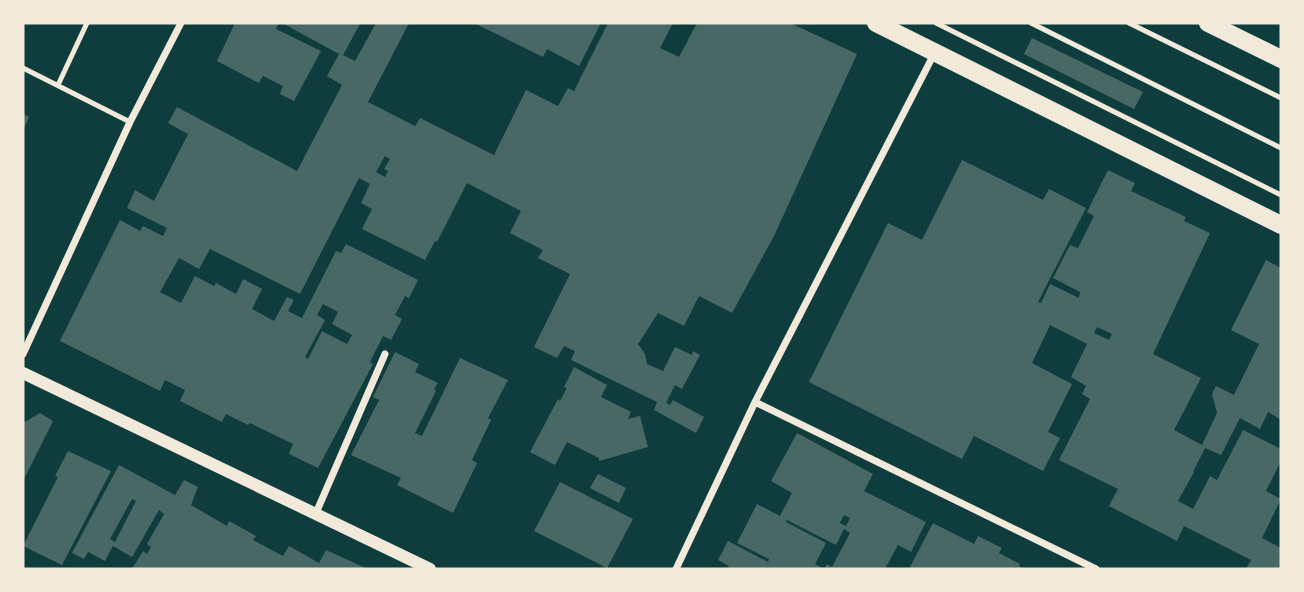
<svg xmlns="http://www.w3.org/2000/svg" width="1304" height="592" font-family="'Asap Condensed',sans-serif">
<rect width="100%" height="100%" fill="#0f3d3e"/>
<path fill="#486865" fill-rule="evenodd" d="M235,23H279L276,29L321,51L294,101L280,94L283,86L263,76L259,83L217,61Z
M282,23L360,24L343,55L355,61L376,23H409L368,102L415,126L420,118L494,155L526,90L558,106L568,88L574,91L608,23H673L660,48L679,57L697,23H790L857,54L774,236L732,313L699,296L684,326L658,313L638,344L645,354L647,364L663,371L675,347L692,355L693,351L700,355L682,389L675,385L666,403L670,405L673,400L704,417L696,433L654,410L657,402L571,360L575,351L564,346L557,358L534,347L570,274L538,258L543,250L510,233L521,211L467,183L437,242L435,241L425,260L362,229L372,209L361,203L370,184L359,178L300,294L210,249L199,269L179,258L160,292L181,303L195,276L214,286L216,283L236,294L243,279L262,289L252,309L274,321L287,297L294,300L288,311L302,318L336,251L341,253L346,244L418,280L409,298L405,296L395,315L402,319L391,340L383,336L370,362L373,364L318,468L289,454L293,444L250,423L248,425L226,414L222,422L180,401L185,390L165,380L160,391L60,341L120,220L140,231L143,226L163,236L167,228L127,208L135,190L154,201L188,134L168,123L177,107L297,171L342,85L327,76L339,54ZM385,156L390,159L384,169L388,171L385,177L376,172ZM323,304L338,312L332,324L352,335L347,344L322,331L308,359L305,357L325,320L317,315Z
M474,23H601L579,66L547,49L543,57Z
M1032,38L1143,92L1134,109L1024,54Z
M23,114L29,117L23,131Z
M962,160L1043,200L1049,189L1086,208L1038,302L1041,303L1050,284L1079,298L1080,292L1053,278L1070,245L1078,248L1094,216L1087,212L1108,170L1135,183L1131,191L1186,217L1184,221L1210,233L1153,354L1201,378L1174,430L1202,445L1217,413L1212,394L1216,386L1234,395L1259,344L1231,330L1266,260L1281,268L1280,419L1268,412L1260,429L1240,418L1221,455L1205,448L1193,472H1194L1178,501L1193,509L1210,476L1217,480L1243,430L1281,449V461L1266,491L1281,499L1262,538L1281,548V569H1246L1251,560L1184,526L1177,541L1109,506L1118,489L1059,460L1090,399L1082,394L1086,386L1071,377L1087,344L1050,325L1032,363L1072,384L1048,432L1060,438L1043,471L974,436L962,459L809,382L888,223L922,240ZM1097,327L1112,334L1109,340L1094,333Z
M395,352L419,364L415,372L438,383L434,389L436,391L415,433L422,436L460,358L508,380L488,418L491,420L472,460L477,463L453,513L397,485L401,478L351,455L379,400L373,397Z
M574,367L607,385L601,397L631,412L628,419L640,416L648,447L599,461V458L567,442L555,465L530,452L558,399L560,401L567,388L564,387Z
M40,413L53,421L23,481V423Z
M797,433L873,474L864,491L926,522L911,552L898,545L885,569H727L729,566L718,560L728,541L768,562L769,559L737,543L757,504L780,516L792,493L771,481ZM844,515L850,518L846,526L840,523ZM787,520L836,545L844,529L850,533L832,567L827,564L824,569L815,564L826,543L786,522Z
M68,451L111,471L62,565L23,546L58,477L55,476Z
M119,465L175,495L184,480L198,487L191,505L227,526L229,521L256,536L253,540L283,556L289,546L319,563L326,550L368,569H132L143,551L147,554L151,547L147,544L164,514L159,510L132,557L113,546L105,561L88,552L84,559L72,553ZM132,499L136,501L115,542L110,539Z
M598,474L626,488L619,503L590,488Z
M560,482L633,519L607,568L534,531Z
M933,523L974,544L978,536L1002,548L999,553L1020,564L1019,566L1024,569H909Z"/>
<g fill="none" stroke-linecap="round" stroke-linejoin="round">
<path stroke="#f1e9da" stroke-width="5" d="M936,23L1281,195
M1031,23L1281,148
M1129,23L1281,98
M23,68L130,122
M58,85L87,23"/>
<path stroke="#f1e9da" stroke-width="7" d="M23,354L130,122L181,23
M755,402L1096,569
M316,513L385,354
M676,569L755,402L934,54"/>
<path stroke="#f1e9da" stroke-width="12" d="M23,373L430,569"/>
<path stroke="#f1e9da" stroke-width="18" d="M876,23L1281,225
M1208,23L1281,59"/>
</g>
<rect width="1304" height="592" fill="none" stroke="#f1e9da" stroke-width="49"/>
</svg>
